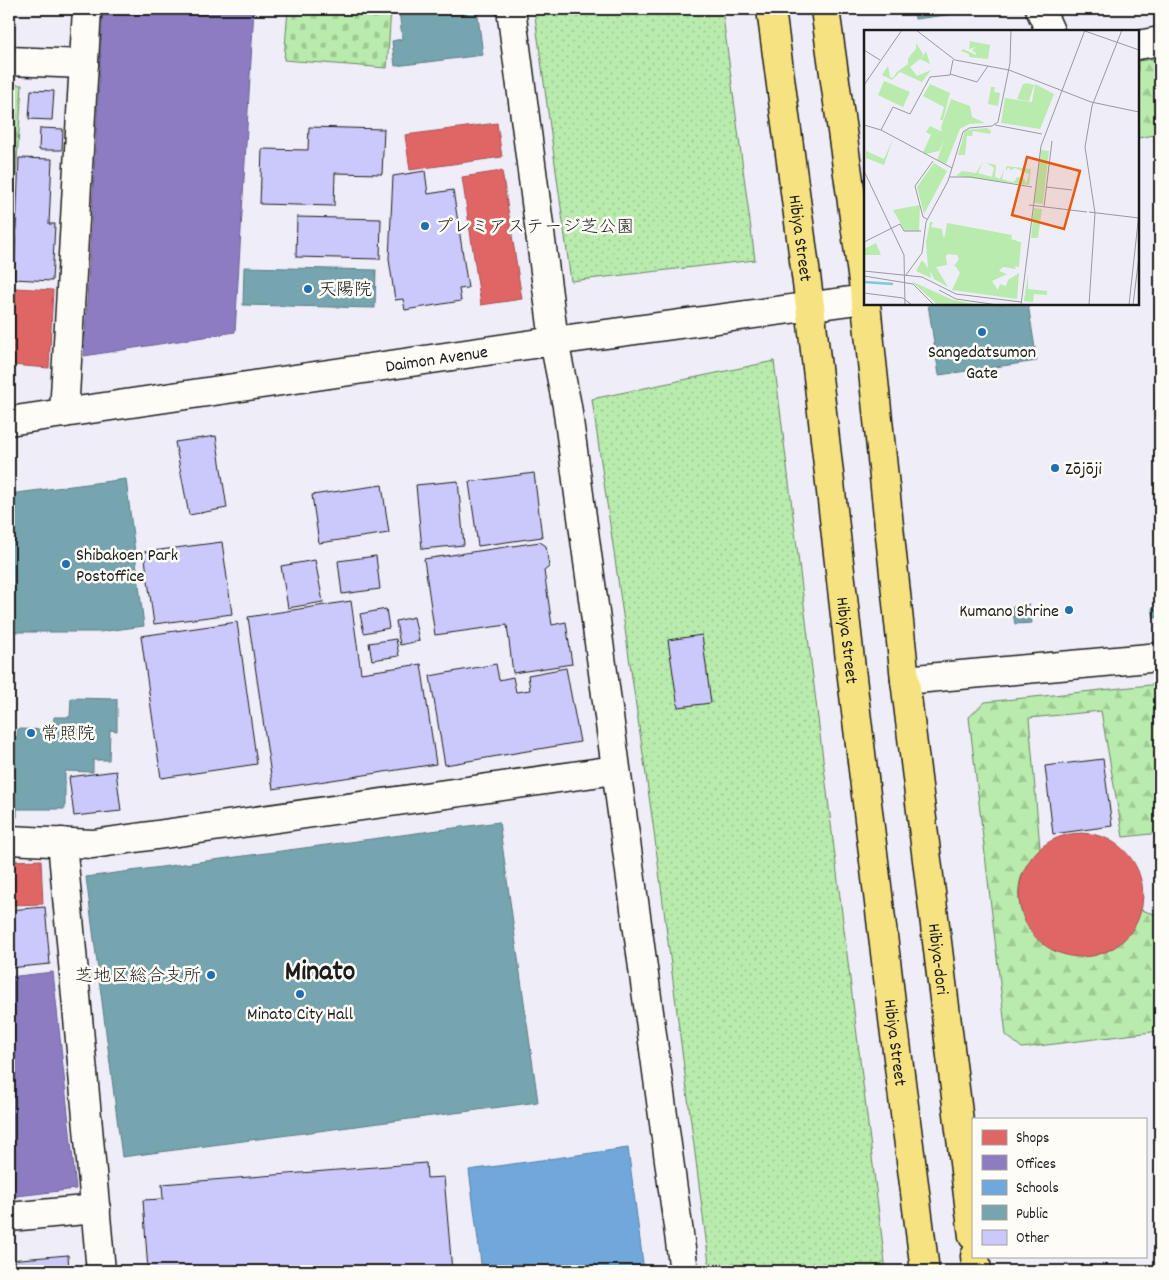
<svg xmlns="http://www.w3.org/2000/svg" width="1169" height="1280" font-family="Dekko,'Klee One',sans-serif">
<defs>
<pattern id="forest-firs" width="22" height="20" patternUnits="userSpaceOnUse" patternTransform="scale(1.25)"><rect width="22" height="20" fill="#b8ebac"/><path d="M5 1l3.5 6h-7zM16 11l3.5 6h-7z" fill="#9ec993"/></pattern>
<pattern id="cemetery-stones" width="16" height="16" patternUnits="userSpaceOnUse" patternTransform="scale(1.25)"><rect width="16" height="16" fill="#b8ebac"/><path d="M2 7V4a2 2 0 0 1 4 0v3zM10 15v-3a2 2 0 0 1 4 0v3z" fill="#9ec993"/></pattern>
<pattern id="park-dots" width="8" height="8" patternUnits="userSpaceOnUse" patternTransform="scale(1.25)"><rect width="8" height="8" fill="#b8ebac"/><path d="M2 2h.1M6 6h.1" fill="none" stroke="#9ec993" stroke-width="1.8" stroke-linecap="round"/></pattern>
</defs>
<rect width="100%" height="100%" fill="#eeedf8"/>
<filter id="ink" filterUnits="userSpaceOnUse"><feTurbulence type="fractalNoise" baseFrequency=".02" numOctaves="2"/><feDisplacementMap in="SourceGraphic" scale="10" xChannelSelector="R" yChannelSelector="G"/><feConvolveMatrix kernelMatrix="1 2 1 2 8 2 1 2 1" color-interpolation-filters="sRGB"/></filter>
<g filter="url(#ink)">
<path fill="url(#forest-firs)" stroke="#6a8464" d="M1160,58V134L1138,138V61Z
M1160,684V833L1123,837L1101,711L1029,718L1040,848C1032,858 1023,868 1020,881C1008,937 1077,980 1121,942C1131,933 1136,922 1141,910L1160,916V1031L1022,1048L1006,1035L969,717L985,702Z"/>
<path fill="url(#cemetery-stones)" stroke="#6a8464" d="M288,9H391L387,68L284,60Z
M9,84L22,85L9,280Z"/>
<path fill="url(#park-dots)" stroke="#6a8464" d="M534,9H722L755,260L571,281Z
M774,361L777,385L886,1271H710L653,824L592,399Z"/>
<path fill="#e06666" stroke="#a55050" d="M497,123L502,157L410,170L405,135Z
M502,171L522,299L481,305L462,177Z
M15,288L53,290L49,368L11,365Z
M1019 895a62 62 0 1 1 124 0a62 62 0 1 1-124 0Z
M41,860L43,904L9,905V861Z"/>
<path fill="#8e7cc3" stroke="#6c5f91" d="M113,9H254L235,332L84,356L103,11Z
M53,972L76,1189L9,1197V977Z"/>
<path fill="#6fa8dc" stroke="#567ea2" d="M628,1148L644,1271H482L469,1170Z"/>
<path fill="#76a5af" stroke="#5b7c83" d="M399,9H477L483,55L395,66L392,41L402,39Z
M914,9H969L970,12L915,19Z
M244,267L376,270L375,308L243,305Z
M928,304H1028L1037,361L939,375Z
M126,479L144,626L99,632H9V494Z
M1029,604L1032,623L1015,624L1012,607Z
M1160,607V617L1154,618L1152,608Z
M71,698L117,699V731L110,730L109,760H93V772L65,771V809H17V817H9V737H17L18,729L53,730L54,717H70Z
M499,822L538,1102L122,1157L86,877Z"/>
<path fill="#cbc9fb" stroke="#1c1c1c" d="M31,90L54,91L52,120L29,119Z
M309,127L384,129L382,174L335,173L334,206L260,204L262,149L308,150Z
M40,128L63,129L62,150H39Z
M19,158L52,159L49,224H55L52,281L14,279Z
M425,171L428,194L453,190L468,288L459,289L461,301L405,310L403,299L395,300L389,259L393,176Z
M297,217L381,219L380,259L296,257Z
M216,436L227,508L189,515L175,442Z
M534,473L542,537L478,546L469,482Z
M458,481L464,545L422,549L416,485Z
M382,485L389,533L319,543L312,495Z
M222,542L232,614L154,624L144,552Z
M540,542L546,546L549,567L544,571L552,625L566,622L572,664L513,673L507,625L435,635L424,559Z
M376,556L380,589L342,594L338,561Z
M315,560L323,602L288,608L281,566Z
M351,601L361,673L421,664L436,764L273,789L248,617Z
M386,609L389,628L364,633L360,614Z
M414,617L419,641L400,645L396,621Z
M237,622L257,764L161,778L141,636Z
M702,635L711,703L678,707L668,640Z
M396,639L399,656L372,660L369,643Z
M496,664L499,680L513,677L516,692L530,690L528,675L566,668L580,742L445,765L430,676Z
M1103,759L1112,826L1053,834L1045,766Z
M116,771L121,811L74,816L69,777Z
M45,907L50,964L9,968V910Z
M426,1163L427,1178L444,1177L452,1271H148L143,1200L163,1199L162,1184Z
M68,1255L69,1271H9V1260Z"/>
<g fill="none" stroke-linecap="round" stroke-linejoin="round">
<g stroke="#1c1c1c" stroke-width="31">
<g id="minor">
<path d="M511,9L554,341L567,406L684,1271"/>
<path d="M1040,9L1050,31"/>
<path d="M1138,45L1160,41"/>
<path d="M9,61L84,64"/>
<path d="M64,413L87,9"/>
<path id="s1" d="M9,421L554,341L865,299"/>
<path d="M905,680L1160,657"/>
<path d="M9,840L93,844L615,770"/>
<path d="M62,842L101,1271"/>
<path d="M9,1217L96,1209"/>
</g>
</g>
<g stroke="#1c1c1c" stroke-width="31">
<g id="major">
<path id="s2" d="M771,9L810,306L854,695L894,1027L925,1271"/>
<path d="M825,9L865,296"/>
<path id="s3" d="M866,304L905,680L973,1236"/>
<path d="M975,1256L977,1271"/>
</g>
</g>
<use href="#minor" stroke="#fdfcf7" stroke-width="28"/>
<use href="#major" stroke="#f6e281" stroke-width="28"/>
</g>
</g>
<g fill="#1f6fb2" stroke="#fdfcf7" stroke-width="2">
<circle cx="425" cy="226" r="5"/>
<circle cx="308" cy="289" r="5"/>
<circle cx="982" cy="332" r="5"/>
<circle cx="1055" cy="468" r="5"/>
<circle cx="66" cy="564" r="5"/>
<circle cx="1069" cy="610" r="5"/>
<circle cx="31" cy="733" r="5"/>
<circle cx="211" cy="975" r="5"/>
<circle cx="300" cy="994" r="5"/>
</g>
<g text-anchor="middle" stroke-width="5" stroke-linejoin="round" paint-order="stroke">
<g font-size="18" fill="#1c1c1c" stroke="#fdfcf7" text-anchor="start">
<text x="435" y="232">プレミアステージ芝公園</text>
<text x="318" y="295">天陽院</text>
<text x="982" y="357" text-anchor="middle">Sangedatsumon<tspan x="982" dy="21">Gate</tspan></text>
<text x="1065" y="474">Zōjōji</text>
<text x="76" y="560">Shibakoen Park<tspan x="76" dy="21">Postoffice</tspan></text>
<text x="1059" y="616" text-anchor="end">Kumano Shrine</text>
<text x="41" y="739">常照院</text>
<text x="201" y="981" text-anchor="end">芝地区総合支所</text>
<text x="300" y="1019" text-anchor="middle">Minato City Hall</text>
</g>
<g font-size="18" fill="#1c1c1c" stroke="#fdfcf7">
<text dy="6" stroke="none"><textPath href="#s2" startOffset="231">Hibiya Street</textPath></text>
<text dy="6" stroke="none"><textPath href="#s1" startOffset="432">Daimon Avenue</textPath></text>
<text dy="6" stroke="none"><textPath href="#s2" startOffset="636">Hibiya Street</textPath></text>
<text dy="6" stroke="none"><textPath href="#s3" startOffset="659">Hibiya-dori</textPath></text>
<text dy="6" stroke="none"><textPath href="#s2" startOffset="1041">Hibiya Street</textPath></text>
</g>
<g font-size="28" font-weight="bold" fill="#1c1c1c" stroke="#fdfcf7">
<text x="320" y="979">Minato</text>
</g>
</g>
<g transform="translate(864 30)">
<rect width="275" height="275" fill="#eeedf8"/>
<path d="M106,11L126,15L124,29L105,27V24L97,21L99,19L112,25V23L109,21L108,20L112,17L105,19ZM62,21L66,34L56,29L46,37L53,46L67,40L58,52L36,42L28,50L18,45L24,36L26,47L29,48L33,42L44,34V28L57,29ZM123,98L127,101L126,104L109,101L108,106H103L101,125H94L101,100ZM29,109L20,135L2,128V121L20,129ZM119,132L114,143L128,147L130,138L123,133L132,135L131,147L136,149L140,140L138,149L144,151L150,152L153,147L160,148L162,154L165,144L151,138L147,140L144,137L142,141V136L167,139L165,155L92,146L98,141L112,143ZM70,133L83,141L60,184L53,157ZM66,192H69L67,197L78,199L83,235L72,237L84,257L70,249L66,240L67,248L52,241L58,230L64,238L62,212ZM147,209L159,213L138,212L152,239L139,237L135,241L143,244L128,251L134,260L136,254L142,256L144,250L155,243L153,269L88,260L96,243L92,237L115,210Z" fill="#b8ebac"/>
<path d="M52,13L59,24L57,29L48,30L45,27L52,19ZM127,57H131L130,62L136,63L134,76L124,74ZM66,96L83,104L75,121L62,124L59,122L67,105L62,102Z" fill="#b8ebac"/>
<path d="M171,54L190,64L176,99L137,93L141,68L168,72ZM87,69L106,76L108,87L121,93L105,94L96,99L82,134L73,130L82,105L78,102L77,97ZM177,120L185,121L179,174L170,173ZM56,175L55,201H41L29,180ZM170,178L178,179L174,208H167ZM83,193L148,205L147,210L157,213L155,237L126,232L121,225V212H116L110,226L100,229L96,238L90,236L95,229L93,225L84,224L81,227L83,235L71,234L74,211L81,206ZM12,213L17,225H0V219ZM164,244V259L183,261V265L170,264L169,272L160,271ZM47,251L89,270L116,275H74Z" fill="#b8ebac"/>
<path d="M20,51L46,62L39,77L14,65ZM163,53L170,55L165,71L153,69L159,54ZM66,54L86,63L79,90H76L80,77L59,66Z" fill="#b8ebac"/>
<path fill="none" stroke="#7bcad9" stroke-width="2.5" d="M0,252L29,254"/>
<path fill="none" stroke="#9a99a0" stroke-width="1" d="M52,0L91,30L145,40L227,72L275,82M218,0L275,20M0,20L16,30M86,44L113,52L124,36M0,55L38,0M0,95L17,100L88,138M131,95L178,104M17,100L29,77L46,84L66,47L86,45L89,30M0,141L40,225L41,275M86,147H106L168,157M182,157L208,160M165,175L223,182M180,177L188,111M225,182L275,188M63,189L59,187L51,156L69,131M0,212L36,194L40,201H57M0,241L58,247L92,264L157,272M42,245L58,223L62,192L84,151L99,102L105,98L128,96L134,92L146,33L147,0M0,246L49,254L70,275M75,260L92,269L134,275M0,263L39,268L48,275M157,275L177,116L221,0M225,275L231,183L221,117L228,76L258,0M265,275L275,183M269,275L275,226"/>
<path fill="#e8590c" fill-opacity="0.15" stroke="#e8590c" stroke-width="2.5" d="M163,127L216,141L200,199L148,185Z"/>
<rect width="275" height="275" fill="none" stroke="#1c1c1c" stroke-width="2.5"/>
</g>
<rect width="1169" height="1280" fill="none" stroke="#fdfcf7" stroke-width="30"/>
<rect x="15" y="15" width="1139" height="1250" fill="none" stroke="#1c1c1c" stroke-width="2" filter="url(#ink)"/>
<rect x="972" y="1118" width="175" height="140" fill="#fdfcf7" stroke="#a3a29f"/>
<rect x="982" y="1130" width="25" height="15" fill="#e06666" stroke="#a3a29f"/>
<text x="1016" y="1142" font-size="15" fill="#1c1c1c">Shops</text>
<rect x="982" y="1155" width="25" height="15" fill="#8e7cc3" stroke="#a3a29f"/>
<text x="1016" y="1168" font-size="15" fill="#1c1c1c">Offices</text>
<rect x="982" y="1180" width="25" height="15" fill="#6fa8dc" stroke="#a3a29f"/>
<text x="1016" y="1192" font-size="15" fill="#1c1c1c">Schools</text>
<rect x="982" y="1205" width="25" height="15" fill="#76a5af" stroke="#a3a29f"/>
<text x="1016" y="1218" font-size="15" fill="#1c1c1c">Public</text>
<rect x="982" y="1230" width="25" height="15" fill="#cbc9fb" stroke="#a3a29f"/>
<text x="1016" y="1242" font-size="15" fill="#1c1c1c">Other</text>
</svg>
